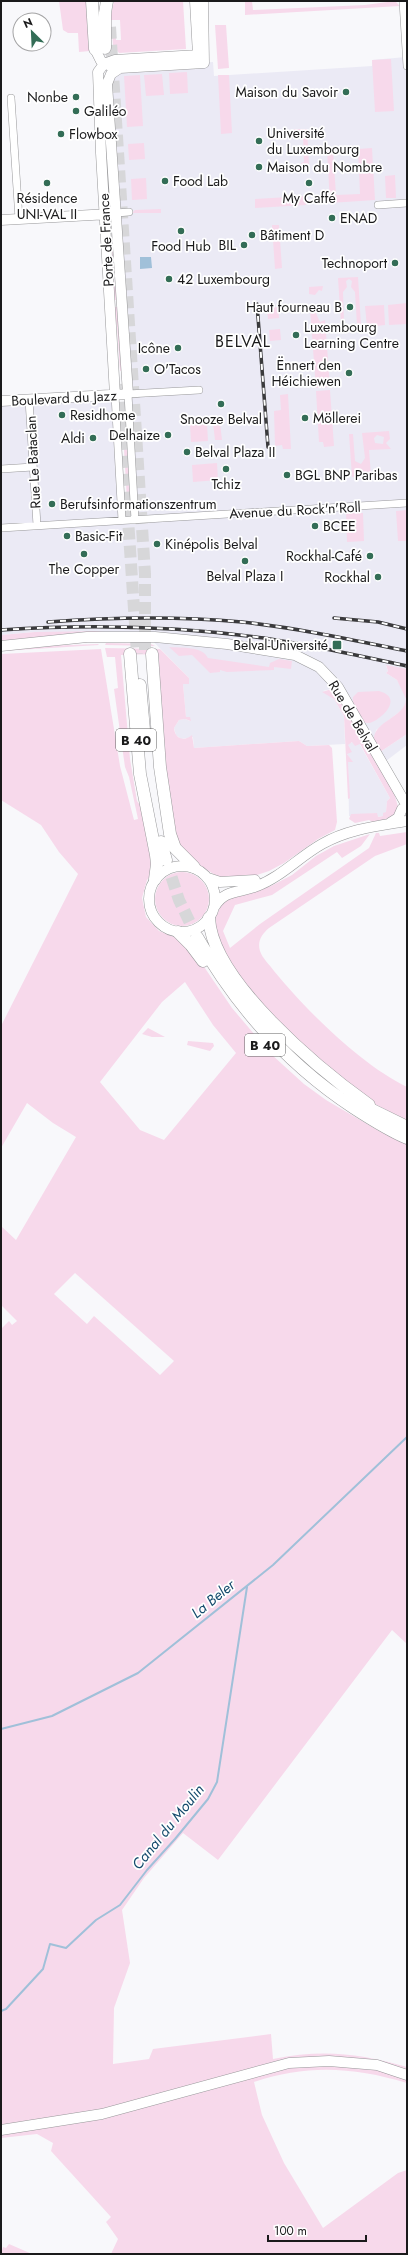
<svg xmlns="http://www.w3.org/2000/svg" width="408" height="2255" font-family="Jost,sans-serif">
<rect width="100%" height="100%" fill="#f8f8fb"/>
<path fill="#ebeaf5" d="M407,41V669L386,666L388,671L386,673L397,680L405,694L406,702L403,709L376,730L374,741L335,688L323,691L334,699L344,716L345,744L307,746L299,741L194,748L193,737L181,739L176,735L174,728L179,720L185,719L190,721L186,717L183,684H189V678L144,632H35L1,635V401L115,395L122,520H135L107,84L120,68L213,62L214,76L372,66V60L406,57Z
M407,734V745L386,761L380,752Z
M353,742L359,743L390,798L387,801L386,812L384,816L377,817V813L349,816L348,762H352L347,754V744Z"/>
<path fill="#f7d9eb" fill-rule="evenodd" d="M59,1H87L90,51L79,52L78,33H68L63,30Z
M114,1H183L186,49L119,53L113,45L112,32H116V40H121L120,20H110Z
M245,1H252L253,10L365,5L395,1L400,6L245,15Z
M215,25H226L229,68L218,69Z
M391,59L394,111L375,112L372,60Z
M187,72L188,93L170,94L169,73Z
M162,74L164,95L146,96L144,75Z
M140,75L143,126L127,127L124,76Z
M218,75H229L232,133L221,134Z
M294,129H307L309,165L301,166V163L304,162L303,134H295Z
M144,143L145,159L129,160L128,144Z
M372,148L375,200L330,203L327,150H333L336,195L360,194L358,149Z
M395,175L396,198H386L385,176Z
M146,178L147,199L132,200L131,179Z
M305,196L306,205L255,208V199Z
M161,209V213H132L135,210Z
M272,225H279L282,268L275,269Z
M109,237H112L114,281L118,300H112Z
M358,277L361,325H357L355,292L351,287L352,281L349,279L346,281L347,287L343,292L344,322L341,323L338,278Z
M323,286L322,291L319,290L315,295L309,294V287Z
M407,303V324L389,325L388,305Z
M384,305L385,325L367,327L365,306Z
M113,307H119L123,370L120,371L117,326Z
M278,307L279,318L268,319L267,308Z
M310,309L315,311L320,322L325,320L330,387L316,388Z
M280,329L281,340L270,341L269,330Z
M330,390L334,446L324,447L323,442H319L316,391Z
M288,394L291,449H283L282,445L275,446L274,411L281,410L280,395Z
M122,415H125L131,500L127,501Z
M213,423H220L222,440H215Z
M207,424L208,441L191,442L190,425Z
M389,431L390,439L386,443L391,449L369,450L371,475L352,477L349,434H353L355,461L361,464L365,458L362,433ZM377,435L384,437L383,444L375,443L374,438Z
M217,463L218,480L193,482L192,465Z
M407,510V541H398L396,511Z
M346,513H363L364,541L347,542Z
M104,631L1,642V635L35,632Z
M106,643L151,644L155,646L105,645Z
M98,644L99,645L1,651V649L13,647Z
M169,647C182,648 202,646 208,658L269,667L270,663L279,659L292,661L291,669L274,667V670L227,672L220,670V672L210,673L192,655L179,656Z
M105,648L160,649L189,678V684H183L186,717H190L191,721L185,719L179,720L174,728C175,739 184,742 192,735L194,748L299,741L307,746L329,745L332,748L337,822L335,830L318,839L284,863L269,871L251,877L220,878L191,860L179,848L168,811L156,654L121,655L130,759L137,801L144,810L153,872L147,880L142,898L146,917L159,931L177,938L194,952L232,1008L271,1054L304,1084L326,1100L379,1131L407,1144V1644L392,1630L218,1860L183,1833L144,1878L122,1910L130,1963L114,2008L113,2064L149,2059L153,2049L271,2034L273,2059C322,2049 359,2053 407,2067V2083C354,2067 307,2064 254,2082L262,2115L284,2163L323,2228L398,2173L407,2170V2254H111L118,2239L106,2222L111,2217L51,2151L53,2143L37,2134L1,2138V1329L9,1321L12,1325L17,1321L1,1305V1226L16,1240L76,1137L53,1123L27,1103L1,1148V1026L78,874L59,852L41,825L1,800V654L101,649L120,766L134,820L138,819L129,777L125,767L114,689L118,688L115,657H107ZM185,982L213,1025L236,1053L164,1140L140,1130L100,1082L162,1002ZM75,1273L174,1361L160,1375L94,1316L87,1324L54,1294Z
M386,665L407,669V734L380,752L374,741C372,721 405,718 406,699L397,680L386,673L388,671Z
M335,688L394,793L399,810L393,818L374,823L369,820L355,823L349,819L351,814L377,813L378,817L383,816V813L386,812L387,801L390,798L360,744L355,746L352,742L348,745L352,752L347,754L353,762H348L350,798L348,799L344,716L334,699L322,692Z
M379,691C408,699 374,725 367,723C362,722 360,716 357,712C355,707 352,703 353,697L358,692Z
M407,832V844L375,856L269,928C262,934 257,941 260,951C262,958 270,965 274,971C307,1011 360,1064 407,1087V1121L367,1100L324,1066L242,984L212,926L223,901L229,896L271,886L292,875L316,856L334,846L370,834L361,846L342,858L337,852L272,895L235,905L223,931L230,948L260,924L369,848L376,833H379L380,836Z
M155 899a27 27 0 1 1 54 0a27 27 0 1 1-54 0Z
M148,1028L165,1037H152L142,1034Z
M188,1041L213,1043L214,1046L210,1051L187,1045Z
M9,2244L32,2254H1L3,2247L6,2248Z"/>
<path fill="#a0c0d9" d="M140,257H151L152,268L140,269Z"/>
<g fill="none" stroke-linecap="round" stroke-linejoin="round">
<path stroke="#a0c0d9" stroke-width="2" d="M1,1729L52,1716L138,1673L273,1565L407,1437
M1,2011L6,2009L43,1969L50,1944L66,1948L96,1920L120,1905L147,1870L175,1839L208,1799L217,1782L247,1587"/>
<path stroke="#d7d7d9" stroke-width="12" stroke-dasharray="12 6" stroke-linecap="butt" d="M110,27L145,574V654
M119,384L137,654
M166,860L179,900L197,937"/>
<g stroke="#98989a" stroke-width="8">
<path id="minor" d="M403,1L407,66
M11,98L19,219
M378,205L407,203
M116,213L129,212
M115,395L122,520
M29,400L37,525
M1,469L33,467
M135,520L128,394L199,390
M1,528L407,503"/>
</g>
<g stroke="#98989a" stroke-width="11">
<path id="secondary" d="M95,49L101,61L110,66
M1,220L110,214
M115,395L101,153L98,72L104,64L115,60L198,55L195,1
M1,401L128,394L107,84L111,74L120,68L204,63L203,1
M1,646L87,637H155L227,644L295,655L319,667L338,687L407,806
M390,823L398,818L402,809
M149 899a33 33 0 1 1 66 0a33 33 0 1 1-66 0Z
M208,878L220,882L255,880
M215,906C225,889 241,893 257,886C281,877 299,857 322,844C348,829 377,826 407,821
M1,2130L102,2114L289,2063L329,2061L377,2065L407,2075"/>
</g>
<g stroke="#98989a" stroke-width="13">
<path id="trunk" d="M92,1L95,49
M105,48V13L107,1
M130,654L140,774L156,855L157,864L155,879
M152,654L160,767L170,834L175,848L194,867
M140,685L145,741
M161,842L166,860
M209,918C212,981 320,1070 369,1105
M178,932L191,945L203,961
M197,937C236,1006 287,1064 354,1108C371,1119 388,1130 407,1138
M360,1104L407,1127"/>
</g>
<use href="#minor" stroke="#fff" stroke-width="7"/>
<use href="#secondary" stroke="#fff" stroke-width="10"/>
<use href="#trunk" stroke="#fff" stroke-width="12"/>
<g stroke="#3a3a3c" stroke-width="3.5">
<path id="rail" d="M257,304L268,447
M334,618L378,622L407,629
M48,622C113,617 177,616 242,622C298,628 353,640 407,651
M1,630C89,624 177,626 264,638C312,645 360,656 407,666"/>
</g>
<use href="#rail" stroke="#fff" stroke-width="2" stroke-dasharray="6" stroke-linecap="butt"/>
</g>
<g fill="#336d56" stroke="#fff" stroke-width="1.5">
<circle cx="346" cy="92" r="4"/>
<circle cx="76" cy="97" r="4"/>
<circle cx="76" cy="111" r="4"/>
<circle cx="61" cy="134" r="4"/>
<circle cx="259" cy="141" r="4"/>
<circle cx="259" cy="167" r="4"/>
<circle cx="165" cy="181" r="4"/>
<circle cx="47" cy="183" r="4"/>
<circle cx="309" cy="183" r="4"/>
<circle cx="332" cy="218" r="4"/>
<circle cx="181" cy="231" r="4"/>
<circle cx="252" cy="235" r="4"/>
<circle cx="244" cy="245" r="4"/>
<circle cx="395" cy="263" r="4"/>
<circle cx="169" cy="279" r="4"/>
<circle cx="350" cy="307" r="4"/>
<circle cx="296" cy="335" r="4"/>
<circle cx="178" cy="348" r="4"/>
<circle cx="146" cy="369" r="4"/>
<circle cx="349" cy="373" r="4"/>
<circle cx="221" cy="404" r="4"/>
<circle cx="62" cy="415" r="4"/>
<circle cx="305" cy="418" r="4"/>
<circle cx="168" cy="435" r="4"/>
<circle cx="93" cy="438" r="4"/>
<circle cx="187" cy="452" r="4"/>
<circle cx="226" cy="469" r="4"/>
<circle cx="287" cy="475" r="4"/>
<circle cx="52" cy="504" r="4"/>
<circle cx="315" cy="526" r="4"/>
<circle cx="67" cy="536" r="4"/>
<circle cx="157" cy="544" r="4"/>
<circle cx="84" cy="554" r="4"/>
<circle cx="370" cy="556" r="4"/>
<circle cx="245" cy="561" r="4"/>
<circle cx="378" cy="577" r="4"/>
<rect x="332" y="640" width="10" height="10" rx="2"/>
</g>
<g text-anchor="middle" stroke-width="3.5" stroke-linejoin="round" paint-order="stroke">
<g fill="#fff" stroke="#5f5f5f" stroke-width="1">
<rect x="116" y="729" width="40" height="22" rx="3"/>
<rect x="245" y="1034" width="40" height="22" rx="3"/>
</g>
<g font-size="13" font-weight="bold" fill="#1a1a1b">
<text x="136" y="745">B 40</text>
<text x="265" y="1050">B 40</text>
</g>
<g font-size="14" fill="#1a1a1b" stroke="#fff" text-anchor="start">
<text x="338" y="97" text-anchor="end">Maison du Savoir</text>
<text x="68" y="102" text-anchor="end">Nonbe</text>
<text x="84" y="116">Galiléo</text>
<text x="267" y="138">Université<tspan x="267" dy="16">du Luxembourg</tspan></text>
<text x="69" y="139">Flowbox</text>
<text x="267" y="172">Maison du Nombre</text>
<text x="173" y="186">Food Lab</text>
<text x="47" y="203" text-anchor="middle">Résidence<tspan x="47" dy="16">UNI-VAL II</tspan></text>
<text x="309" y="203" text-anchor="middle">My Caffé</text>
<text x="340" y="223">ENAD</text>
<text x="260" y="240">Bâtiment D</text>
<text x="236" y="250" text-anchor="end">BIL</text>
<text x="181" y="251" text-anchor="middle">Food Hub</text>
<text x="387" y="268" text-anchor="end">Technoport</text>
<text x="177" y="284">42 Luxembourg</text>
<text x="342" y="312" text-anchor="end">Haut fourneau B</text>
<text x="304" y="332">Luxembourg<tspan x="304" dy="16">Learning Centre</tspan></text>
<text x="170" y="353" text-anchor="end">Icône</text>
<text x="341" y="370" text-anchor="end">Ënnert den<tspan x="341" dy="16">Héichiewen</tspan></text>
<text x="154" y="374">O'Tacos</text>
<text x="70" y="420">Residhome</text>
<text x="313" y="423">Möllerei</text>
<text x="221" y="424" text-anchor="middle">Snooze Belval</text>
<text x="160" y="440" text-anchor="end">Delhaize</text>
<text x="85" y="443" text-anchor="end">Aldi</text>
<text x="195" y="457">Belval Plaza II</text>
<text x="295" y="480">BGL BNP Paribas</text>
<text x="226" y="489" text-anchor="middle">Tchiz</text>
<text x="60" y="509">Berufsinformationszentrum</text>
<text x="323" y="531">BCEE</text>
<text x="75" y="541">Basic-Fit</text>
<text x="165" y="549">Kinépolis Belval</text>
<text x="362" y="561" text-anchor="end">Rockhal-Café</text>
<text x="84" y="574" text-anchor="middle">The Copper</text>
<text x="245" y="581" text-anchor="middle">Belval Plaza I</text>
<text x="370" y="582" text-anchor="end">Rockhal</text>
<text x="328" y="650" text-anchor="end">Belval-Université</text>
</g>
<g font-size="14" fill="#1a1a1b" stroke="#fff">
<text transform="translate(106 240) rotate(-93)" y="5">Porte de France</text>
<text transform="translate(64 398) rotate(-3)" y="5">Boulevard du Jazz</text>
<text transform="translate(33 462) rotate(-93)" y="5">Rue Le Bataclan</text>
<text transform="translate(295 510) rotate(-3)" y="5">Avenue du Rock'n'Roll</text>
<text transform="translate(353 716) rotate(59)" y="5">Rue de Belval</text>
</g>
<g font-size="15" font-style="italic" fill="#154b6d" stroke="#fff">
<text transform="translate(213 1599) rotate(-39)" y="5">La Beler</text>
<text transform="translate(168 1827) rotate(-51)" y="5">Canal du Moulin</text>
</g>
<g font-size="16" letter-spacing="1" fill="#1a1a1b" stroke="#fff">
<text x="243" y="347">BELVAL</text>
</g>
</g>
<rect width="408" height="2255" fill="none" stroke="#1a1a1b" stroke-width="4"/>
<g transform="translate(32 32) rotate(336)"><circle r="19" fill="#ffffff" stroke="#a3a3a4"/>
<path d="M0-3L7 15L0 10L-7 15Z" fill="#336d56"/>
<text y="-6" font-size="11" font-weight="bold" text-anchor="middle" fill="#1a1a1b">N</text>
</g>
<path d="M268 2235v6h98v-6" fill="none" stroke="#1a1a1b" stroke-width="2"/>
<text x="274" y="2235" font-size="12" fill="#1a1a1b" stroke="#ffffff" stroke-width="3" paint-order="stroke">100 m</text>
</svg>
